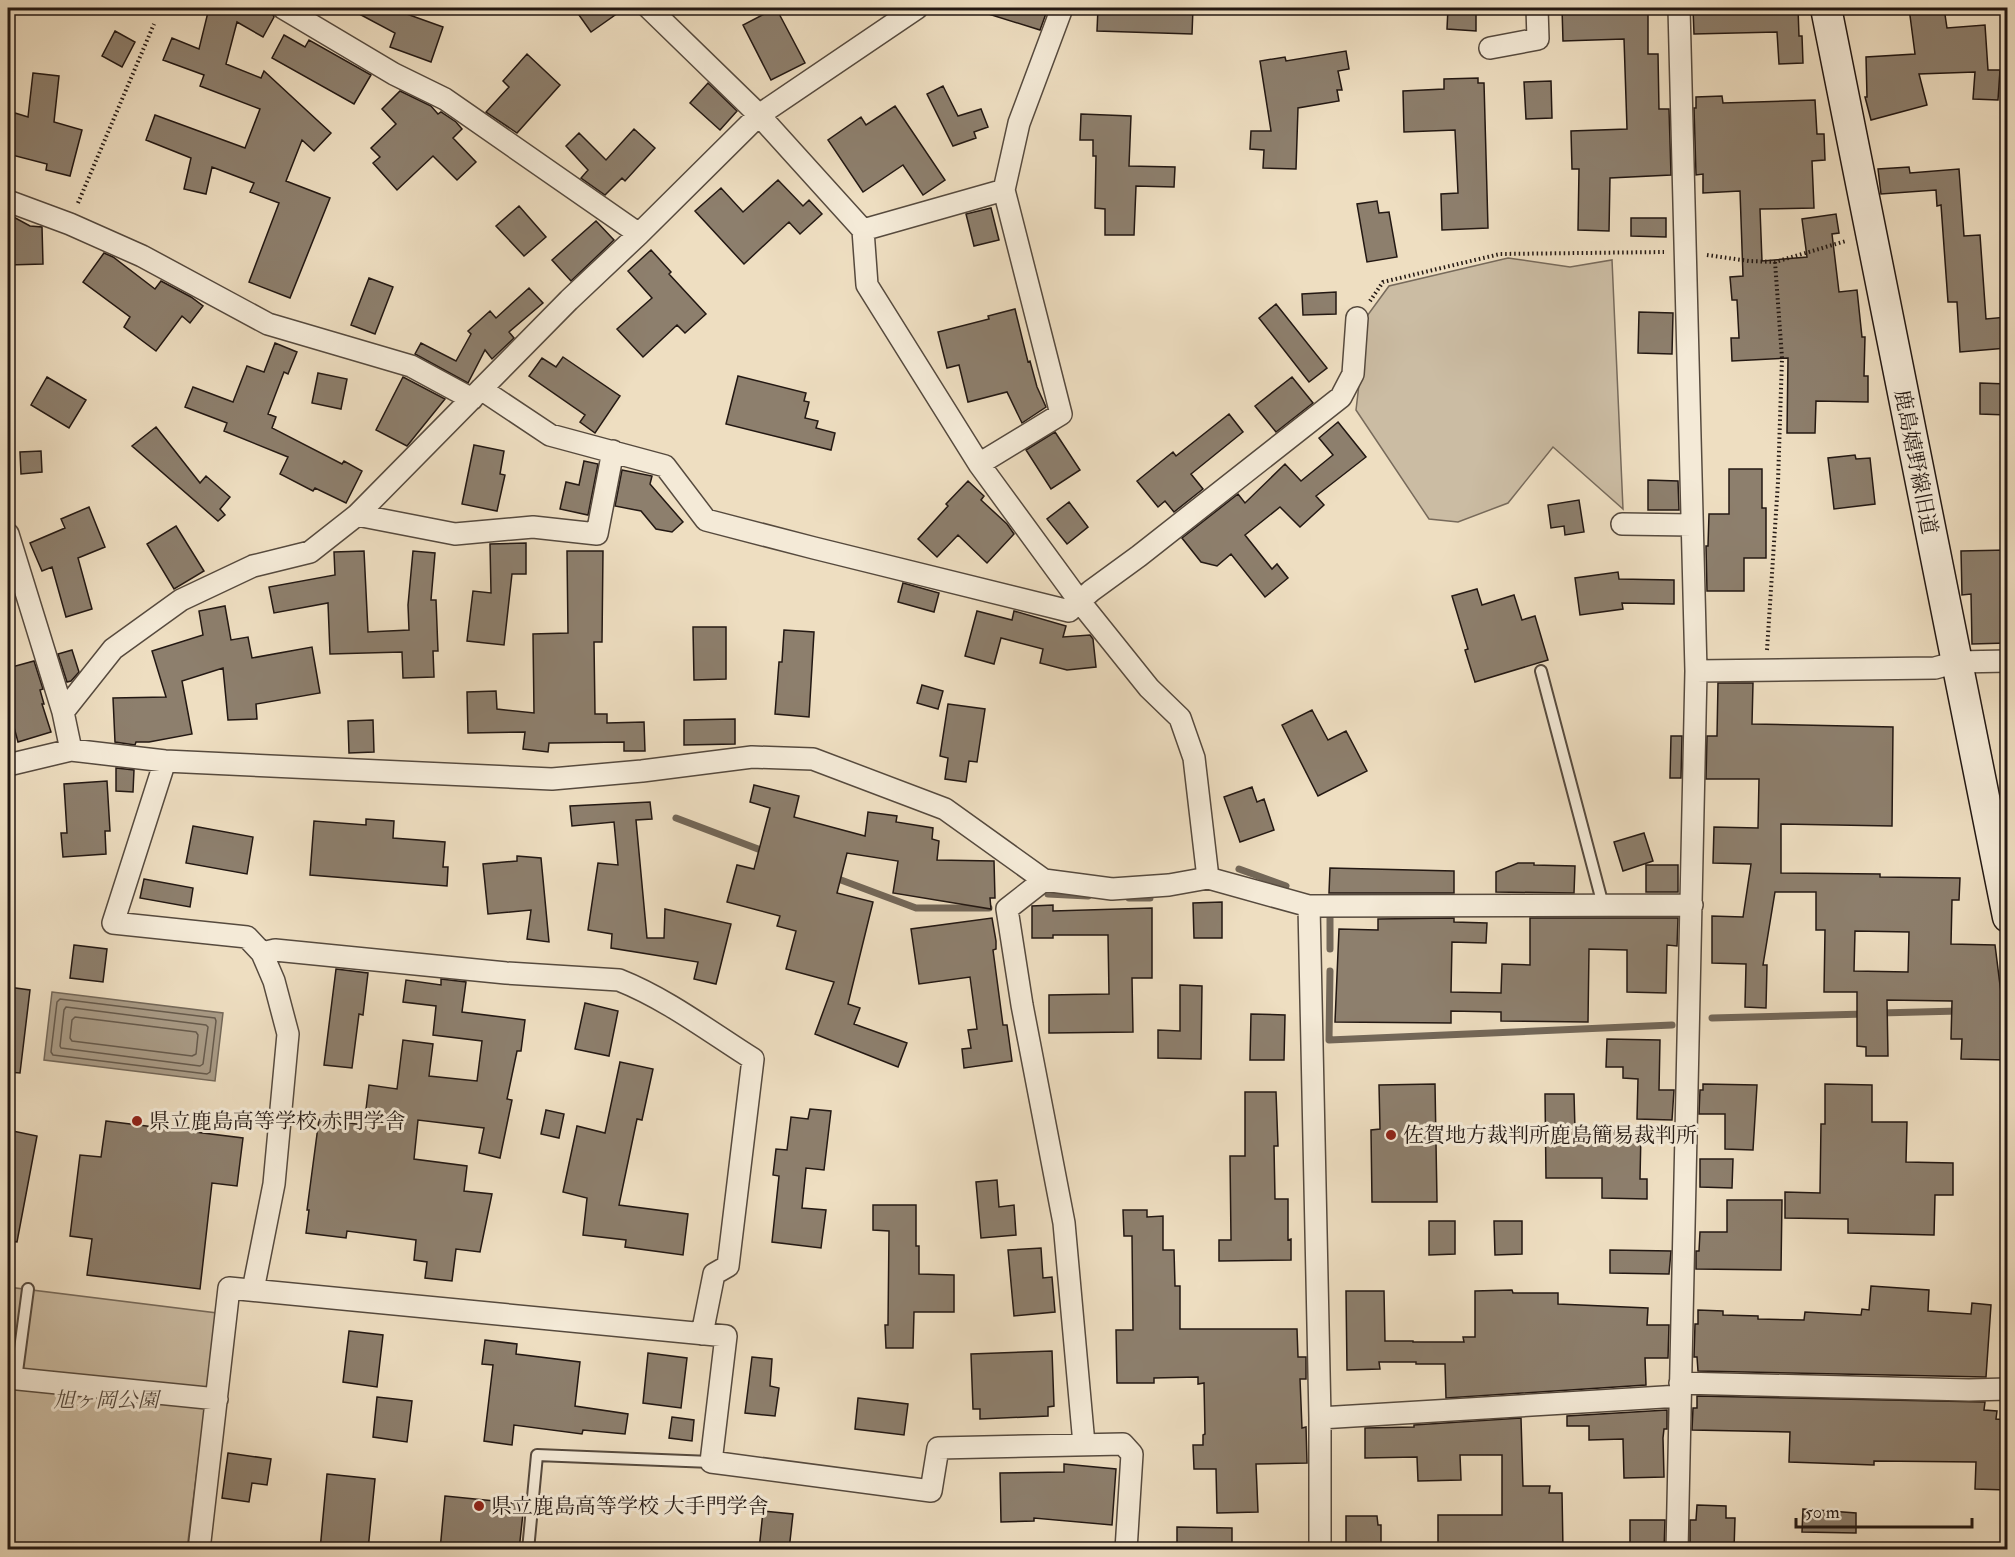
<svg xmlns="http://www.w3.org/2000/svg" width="2015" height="1557" font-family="'IM FELL Double Pica','Noto Serif JP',serif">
<rect width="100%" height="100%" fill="#eedec1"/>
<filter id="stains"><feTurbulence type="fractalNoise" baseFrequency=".00333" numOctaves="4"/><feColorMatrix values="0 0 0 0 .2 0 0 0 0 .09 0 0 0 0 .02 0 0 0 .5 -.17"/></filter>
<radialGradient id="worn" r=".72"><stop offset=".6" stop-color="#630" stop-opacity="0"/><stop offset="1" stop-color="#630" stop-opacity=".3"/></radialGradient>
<path fill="#cbbca3" stroke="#776a5b" stroke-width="1.5" d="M1508,258L1570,267L1612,260L1623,509L1553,447L1508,503L1458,522L1429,519L1356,410L1367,316L1389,286Z
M8,1272L9,1273L8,1287L217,1313L187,1549H8Z"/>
<path fill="#a99b86" stroke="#736758" stroke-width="1.5" d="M52,992L223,1013L215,1081L44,1060Z"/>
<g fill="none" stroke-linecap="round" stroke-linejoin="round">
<path stroke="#665a4c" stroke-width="1.5" d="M60,999L215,1018L216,1021L210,1072L207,1074L53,1055L51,1052L57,1002Z
M66,1007L206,1025L208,1027L203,1064L200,1066L61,1048L60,1046L64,1010Z
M75,1017L196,1032L198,1035L196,1054L192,1056L72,1041L70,1038L72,1020Z"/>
<path stroke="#736758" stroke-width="7" d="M676,818L766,852
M1239,869L1286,886
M833,877L916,908H989
M1048,894L1088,896
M1129,898H1150
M1330,949V916
M1330,971L1329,1040L1672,1025
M1880,1013L1959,1011
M1712,1018L1866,1014"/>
</g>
<path fill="#8d7f6d" stroke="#231813" stroke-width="1.5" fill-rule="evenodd" d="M209,8H270L274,17L263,37L237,22L226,64L261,78L264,71L331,133L314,151L302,140L286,181L330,198L290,298L249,282L279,203L250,192L254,183L212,167L206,194L184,189L191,158L146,140L155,115L245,148L260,109L200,86L204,75L163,60L172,38L199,49Z
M348,8H390L443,27L431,62L390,47L395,33Z
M574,8H625L591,32Z
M776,8L805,63L771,80L743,25Z
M983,8H1048L1040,30L982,12Z
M1098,8H1193L1192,34L1097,31Z
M1448,8H1476V31L1447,29Z
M1562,8H1648V54H1658L1659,109H1669L1671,175L1610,178L1609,231L1578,230L1579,169H1572L1571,131L1627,129L1624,39L1563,41Z
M1693,8H1743V9L1798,8L1799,36H1802L1803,63L1779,64L1777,32L1694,34Z
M1909,8H1944L1947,28L1985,25L1988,70H2000L1998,100L1973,99L1975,72L1919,74L1927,105L1871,120L1865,97H1867L1866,57L1915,54Z
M115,31L135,42L122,67L102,56Z
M284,35L305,47L309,40L371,75L354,104L272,58Z
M1346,51L1349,69L1338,71L1342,90H1337L1339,101L1298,108L1296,169L1263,168L1264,150L1250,149L1251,131H1271L1260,61L1285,57L1286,61Z
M527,54L560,85L517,133L486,112L509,87L503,81Z
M33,73L59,76L54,122L82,130L70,176L46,170L47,164L8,154V140L15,113L28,117Z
M1478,78V83H1484L1488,228L1442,230L1441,194L1458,193L1455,130L1404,132L1403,91L1444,89V79Z
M1551,81L1552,118L1526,119L1524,82Z
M708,83L737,111L720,130L690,103Z
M943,86L958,116L981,109L988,127L974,132L976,138L953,146L927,94Z
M400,91L431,106L438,114L441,112L456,122L462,129L453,138L476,162L457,180L433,156L397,190L373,163L380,157L371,148L396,124L382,109Z
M1722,96L1723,103L1815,100L1817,134H1824L1825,160L1812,161L1814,208L1760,209L1762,261L1807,257L1802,219L1836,214L1839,233L1832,234L1839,292L1857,290L1862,337H1865L1864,376H1868V402L1816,401L1815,433H1787L1788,358L1732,361L1731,338H1739L1737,300H1732L1730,277L1743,276L1740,191L1703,193V174L1696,175L1694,108H1696V97Z
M895,106L945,180L923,195L903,165L863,192L828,140L861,117L866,125Z
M1081,114L1131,116L1129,166L1175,167L1174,187L1136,186L1134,235H1105V209L1095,208L1096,156H1093V140H1080Z
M634,129L655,148L625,181L622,178L605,195L581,178L588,170L566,146L579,133L606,160Z
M1909,167L1910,173L1959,169L1964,236L1980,235L1986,319L2007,317V348L1960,352L1957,302H1948L1941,205L1937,206L1936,190L1881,194L1878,169Z
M778,180L803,206L809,200L822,214L800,234L789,222L744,264L695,211L721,188L743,212Z
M1377,201L1379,213L1389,212L1397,257L1367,262L1357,204Z
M519,206L546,237L524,256L496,226Z
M991,208L999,240L974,246L966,214Z
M8,214L30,226L42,227L43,264L8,265Z
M1631,218H1666V237L1631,236Z
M596,221L614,240L571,281L552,260Z
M651,250L671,272L669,274L706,314L685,333L677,325L643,357L617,329L652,298L628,271Z
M104,253L113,257L155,289L161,281L191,297L203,306L190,323L182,316L156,351L124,327L130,317L83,282Z
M369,278L393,287L375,334L351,325Z
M529,288L543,303L509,332L514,338L492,359L485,350L468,383L415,354L421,343L456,361L471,334L468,331L490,311L496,318Z
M1336,292V314L1303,315L1302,294Z
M1276,304L1327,368L1309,382L1259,318Z
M1015,309L1028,362L1030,361L1037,387L1046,407L1022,423L1007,392L968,402L959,365L947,368L938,332L989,319L988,316Z
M1639,312L1673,313L1672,354L1638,353Z
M275,343L297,352L288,374L284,372L268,414L276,417L272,428L342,464L344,461L362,471L346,503L315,488L313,491L280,474L288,457L224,431L227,423L185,407L193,387L233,402L247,366L264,372Z
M563,357L620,396L595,433L580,422L585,415L529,376L542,358L556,367Z
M318,373L347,379L341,409L312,403Z
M738,376L806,393L804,401L809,402L805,418L818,421L816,428L835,433L831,450L726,424Z
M47,377L86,400L69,428L31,405Z
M403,377L445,399L407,446L376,430Z
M1292,377L1313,403L1276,432L1255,406Z
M1980,383L2007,384V415L1980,414Z
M1229,414L1243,432L1191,474L1203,489L1174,512L1165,501L1158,507L1137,481L1173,452L1176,456Z
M1338,422L1366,457L1316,496L1324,505L1300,527L1280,507L1245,535L1272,569L1277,564L1288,578L1265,597L1231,554L1217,566L1201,562L1182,538L1238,494L1245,503L1285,464L1301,481L1333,455L1319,438Z
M156,427L200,483L206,476L230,497L220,509L225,515L218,521L132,446Z
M1055,432L1080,470L1051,489L1026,450Z
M474,445L504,451L500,474L505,475L497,511L462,504Z
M41,451L42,472L21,474L20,452Z
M1855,455L1856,459L1870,458L1875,504L1834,509L1828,458Z
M584,461L598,464L588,515L560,509L566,482L579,485Z
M1729,469H1762V508H1766V558H1744V591H1707L1706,546H1708L1709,514H1729Z
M622,470L652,476L650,484L683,522L672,532L656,529L641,511L615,506Z
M1648,480L1678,481L1679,510H1648Z
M968,481L984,496L981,500L1007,524L1014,534L987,563L958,535L937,557L918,539L948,506L946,504Z
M1579,500L1584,532L1565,535L1564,526L1551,528L1548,505Z
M1069,502L1088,527L1067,544L1047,519Z
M89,507L105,547L78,558L92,609L66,617L52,567L42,571L30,543L65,528L61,519Z
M176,526L204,571L174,589L147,544Z
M526,543V574H512L504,645L467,641L473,591L491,593L490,544Z
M2007,550V643L1972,644L1971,594L1962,595L1961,551Z
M364,551L368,632L409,630L408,605L413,551L435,553L431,600H436L438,651H433L434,677L403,678L402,652L330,654L328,603L274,613L269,587L335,575L334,552Z
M567,551H603L602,642H594L595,714H607V723L644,722L645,751H624V742L549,743L548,752L523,749L525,732L468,733L467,692L496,691L497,709L534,713L533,634L568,633Z
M1618,572L1619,579L1674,580V604L1622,603L1623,609L1580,615L1575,578Z
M903,583L939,593L934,612L898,602Z
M1477,589L1482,605L1514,595L1522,620L1535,616L1548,660L1475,682L1465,650L1468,649L1452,596Z
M225,606L231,640L248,637L252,658L312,647L320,693L256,704L257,719L228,720L223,668L182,681L192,734L149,742H136L135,745L115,742L113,698L166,697L152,651L203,635L199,611Z
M977,611L1012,620L1014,611L1066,626L1063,637L1090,635L1093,639L1096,667L1067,670L1040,663L1043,649L1001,638L994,664L965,656Z
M693,627H726V679L694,680Z
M784,630L814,632L809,717L775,714L779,662H782Z
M72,650L79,672L71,681L67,682L58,654Z
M34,661L43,689L40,690L44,704H42L51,732L18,742L8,705V668Z
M1718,683H1753L1752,724L1893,727L1892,826L1781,824V873L1880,874V877L1960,878L1959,900H1952L1951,944L1995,945L2005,1025H2007V1060L1961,1059L1962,1039H1951L1952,1001L1887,1000L1888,1056H1866V1047L1857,1046V992H1824L1825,930H1816V892H1775L1763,965H1767L1766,1008L1745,1007L1746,964L1712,963V916L1743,917L1751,864L1713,863L1714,827L1758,828L1759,779H1706L1707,736H1717ZM1855,931L1909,932L1908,972L1854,971Z
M922,685L943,691L938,709L917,703Z
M948,704L985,709L977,762L969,761L966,782L945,779L948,758L940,756Z
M1312,710L1328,740L1346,731L1367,771L1318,796L1282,725Z
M735,719V744L684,745V720Z
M373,720L374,752L349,753L348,721Z
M1671,736H1682L1681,778H1670Z
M116,768L134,770L133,792L116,791Z
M107,781L110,831H105L106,854L63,857L61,833H67L64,784Z
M754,785L799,796L794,817L865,836L868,812L897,816L896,822L933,828L932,839L939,841L937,860L994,861L995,898H990L991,909L893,893L898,861L847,853L837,893L873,902L848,1004L860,1008L854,1024L907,1043L898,1067L815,1034L834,982L786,969L796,931L777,926L780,916L727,902L737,865L754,869L770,808L750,802Z
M1252,787L1257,802L1264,799L1274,830L1240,842L1224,797Z
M650,802L652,819L636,820L647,938H664L665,909L731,924L716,984L694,979L698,962L611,948L612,934L588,930L598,863L618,865L614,822L572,826L570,806Z
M366,819L394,821L393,838L445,842L443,867H448L447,886L310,875L314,821L366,825Z
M193,826L253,837L247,874L186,863Z
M1644,833L1653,861L1623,871L1614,842Z
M517,856L541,858L549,942L527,939L531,910L488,914L483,864L517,861Z
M1518,863H1534V865L1575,866L1574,893L1496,892V872Z
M1646,865H1678V892H1646Z
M1330,868L1454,871V893H1329Z
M144,879L193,888L190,907L140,898Z
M1222,902V938H1194L1193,903Z
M1053,905V911L1152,908V978H1132L1133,1032L1049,1033V995L1109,994L1108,935H1053V938H1032V906Z
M992,918L996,941V949L993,950L1003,1025H1007L1012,1061L964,1068L962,1049L971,1048L968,1030L977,1029L970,977L919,984L911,929Z
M1454,918V922L1487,923L1486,943L1452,942L1451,992L1501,993L1502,964L1530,965V918H1678L1677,946L1667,945L1666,993L1627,992V950L1589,949L1588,1022L1501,1021V1012L1451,1011V1023L1335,1022L1339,929L1378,930V919Z
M74,945L107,949L103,982L70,978Z
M336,969L368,973L363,1015L359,1014L352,1068L324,1065Z
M441,979L466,982L462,1012L525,1020L521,1051H517L507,1099L512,1100L500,1158L479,1153L484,1128L418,1120L414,1159L467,1166L464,1191L492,1194L480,1252L456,1249L452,1281L425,1278L427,1262L414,1260L416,1240L347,1231L346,1238L306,1233L309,1210H307L319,1119L364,1125L369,1085L397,1089L403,1040L433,1044L429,1076L477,1081L482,1041L433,1035L436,1006L403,1002L406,980L441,985Z
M1180,985L1202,986L1201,1059L1158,1058V1030L1180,1031Z
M8,987L30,990L20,1073L8,1072Z
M585,1003L618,1011L609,1056L575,1049Z
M1251,1014L1285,1015L1284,1060H1250Z
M1607,1039L1660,1040L1659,1090H1674L1672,1120L1637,1119L1638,1079L1623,1078V1067H1606Z
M620,1062L653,1069L642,1120L637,1119L619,1205L688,1214L683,1255L625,1247L626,1240L583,1235L587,1198L563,1192L577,1126L605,1133Z
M1435,1084L1437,1202H1372L1371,1130L1380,1129L1379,1085Z
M1703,1084L1757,1085L1753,1150L1725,1149V1114H1699L1700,1090H1703Z
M1825,1084L1872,1085V1122H1907L1906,1162L1953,1163V1195H1935L1934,1235L1848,1233V1219L1785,1218V1192L1820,1193L1821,1124H1825Z
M1245,1092H1276L1278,1146H1274L1275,1199H1288V1240L1291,1239V1260L1219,1261V1240H1231L1230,1156H1245Z
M1545,1094H1574L1575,1130L1641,1131L1640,1179H1647V1199L1602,1198V1178H1546Z
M810,1109L831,1111L824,1170L806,1168L802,1208L826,1210L821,1248L772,1242L779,1176L773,1175L776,1149L787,1150L791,1117L808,1119Z
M546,1110L564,1114L559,1138L541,1134Z
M106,1121L243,1138L237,1186L212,1183L200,1289L87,1275L92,1239L70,1236L80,1155L101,1157Z
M8,1130L37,1136L17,1242L8,1241Z
M1700,1159H1733L1732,1188L1700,1187Z
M997,1180L999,1207L1014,1205L1016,1235L981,1238L976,1182Z
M1727,1200H1782L1781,1270L1696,1269V1251H1699L1700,1232H1727Z
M873,1205H916V1246H919V1274L954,1275V1312H914L913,1348H886L885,1325H888L889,1231L873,1230Z
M1123,1210H1147V1217L1163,1216V1250H1174L1175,1286H1180V1329H1297L1298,1357H1306V1379H1300L1302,1428L1306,1427L1307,1463L1256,1464L1258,1512L1217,1513L1216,1469H1194L1193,1445H1203V1435L1205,1434L1204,1383L1198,1384V1377L1154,1378V1383H1117L1116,1330H1133L1132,1236H1124Z
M1429,1221H1455V1254L1429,1255Z
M1494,1221H1522V1254L1495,1255Z
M1041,1248L1043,1278L1052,1277L1055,1312L1014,1316L1008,1250Z
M1610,1250L1671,1251L1669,1274L1610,1273Z
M1871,1286L1929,1290L1928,1311L1971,1314L1972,1303L1991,1305L1986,1377L1698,1371L1697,1357H1694L1695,1324H1698V1310L1723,1311V1315L1758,1316V1319L1804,1320L1805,1312L1861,1315L1862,1309L1869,1310Z
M1512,1290L1513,1293H1558V1304L1648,1308L1647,1325H1669L1668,1358H1645L1646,1385L1446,1398L1445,1364H1416V1362H1379L1380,1369L1347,1370L1346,1291H1384L1385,1341H1413V1342H1464L1463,1337H1475V1291Z
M349,1331L383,1335L377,1387L343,1382Z
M485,1340L517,1344L516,1354L580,1362L575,1406L628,1414L625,1434L583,1430L582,1434L514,1425L512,1445L484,1441L493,1365L482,1364Z
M1052,1351L1054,1406L1048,1407V1416L980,1419V1409H973L971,1354Z
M648,1353L687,1358L681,1408L643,1403Z
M752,1357L772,1359L770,1386L779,1388L775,1416L745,1413Z
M1697,1396L1985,1402L1984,1410L1997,1411L1996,1419L2007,1420V1490L1975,1489L1976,1462L1874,1461V1465L1789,1462L1790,1432L1692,1430L1693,1408H1697Z
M377,1397L412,1401L407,1442L373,1437Z
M858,1398L908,1404L904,1435L855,1429Z
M1667,1410V1429H1664L1663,1438L1664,1477L1624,1478L1623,1439L1589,1440V1426H1567V1416Z
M672,1417L694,1420L692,1441L669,1438Z
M1521,1418L1523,1486H1550L1549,1493H1562L1563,1550H1438V1515H1502V1455H1460L1461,1480L1418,1481L1417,1457L1365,1458V1428L1414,1427V1425Z
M228,1453L271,1459L267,1485L252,1483L249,1502L222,1498Z
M1064,1464L1116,1469L1112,1525L1034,1518V1521L1001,1522L1000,1473L1064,1472Z
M327,1474L375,1479L368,1550H320Z
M445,1496L524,1504L519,1550H440Z
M1697,1505L1726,1506V1518H1735L1734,1550H1690V1520H1696Z
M1803,1509L1856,1513V1533L1802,1532Z
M763,1511L793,1514L789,1550H759Z
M1346,1516H1377L1378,1525H1381V1550H1346Z
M1630,1520H1665L1664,1550H1630Z
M1177,1527L1232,1528V1550H1177Z"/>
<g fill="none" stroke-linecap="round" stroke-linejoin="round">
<g stroke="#564a3e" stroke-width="14">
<path id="lane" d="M1541,671L1603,905
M16,1379L28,1289
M528,1550L537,1455L711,1462"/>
</g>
<g stroke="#564a3e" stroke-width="24">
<path id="street" d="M283,8L394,74L445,99L639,234
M649,8L759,115L863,230L867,285L979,464L1080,602L1149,688L1180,718L1194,758L1208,878
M1490,48L1538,39L1537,8
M8,201L70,224L142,256L268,324L411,366L472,399
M863,230L1004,190
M481,389L550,435L665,466L706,520L814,548L1069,611L1091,591L1139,556L1341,397L1353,374L1357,318
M979,464L1061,414L1004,190L1019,123L1062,8
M357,515L455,534L533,527L597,534L613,451
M1622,524L1692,525
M8,534L63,712L71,750
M1696,671L1935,668L1957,662L2008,661
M63,712L113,649L181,600L253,566L310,552L357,515L569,300L639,234L759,115L917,8
M165,761L113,923L247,937L262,953L274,981L288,1034L274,1184L253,1290
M8,765L71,750L165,761L552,779L642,771L752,757L813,759L945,809L1044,880L1112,889L1169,885L1208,878L1309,906L1692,905
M1044,880L1007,909L1022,1005L1064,1223L1084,1444
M1309,906L1320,1418V1550
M262,953L275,950L506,973L619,980C667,999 710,1032 753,1059L728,1266L714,1274L702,1334
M8,1378L217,1399
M1680,1383L1969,1390L2008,1389
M1320,1418L1680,1396
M199,1550L229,1288L726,1336L711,1462L931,1491L938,1448L1123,1444L1132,1454L1126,1550
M1677,1550L1696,671L1679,8"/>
</g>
<g stroke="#231813" stroke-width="33">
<path id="secondary" d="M1826,8L2008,917"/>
</g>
<path stroke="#231813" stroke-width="4" stroke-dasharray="1.5 3" stroke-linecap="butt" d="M78,203L154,24
M1707,255L1749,261L1775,262L1846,241
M1370,301L1383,282L1500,254L1664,252
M1767,650L1778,482L1782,358L1775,262"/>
<use href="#lane" stroke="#f4ead7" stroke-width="10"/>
<use href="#street" stroke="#f4ead7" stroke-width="21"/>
<use href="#secondary" stroke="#f4ead7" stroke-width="30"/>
</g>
<g fill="#8f2418" stroke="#f4ead7" stroke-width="2">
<circle cx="137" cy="1121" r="6"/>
<circle cx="1391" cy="1135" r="6"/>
<circle cx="479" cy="1506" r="6"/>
</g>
<g text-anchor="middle" stroke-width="6" stroke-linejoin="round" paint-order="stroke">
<g font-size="21" fill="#231813" stroke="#f4ead7">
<text transform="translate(1916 462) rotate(79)" y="7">鹿島嬉野線旧道</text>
</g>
<g font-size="21" fill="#231813" stroke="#f4ead7" text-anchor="start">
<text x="149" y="1128">県立鹿島高等学校 赤門学舎</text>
<text x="1403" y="1142">佐賀地方裁判所鹿島簡易裁判所</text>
<text x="491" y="1513">県立鹿島高等学校 大手門学舎</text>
</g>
<g font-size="21" font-style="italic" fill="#55493e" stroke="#f4ead7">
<text x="106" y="1407">旭ヶ岡公園</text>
</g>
</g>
<rect width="2015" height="1557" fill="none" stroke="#eedec1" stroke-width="30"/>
<rect x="9" y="9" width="1997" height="1539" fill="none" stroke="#231813" stroke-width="3"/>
<rect x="15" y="15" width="1985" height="1527" fill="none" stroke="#231813" stroke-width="1.5"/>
<path d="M1796 1518v9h176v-9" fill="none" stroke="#231813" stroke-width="3"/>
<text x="1805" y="1518" font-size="18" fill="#231813" stroke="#f4ead7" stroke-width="4.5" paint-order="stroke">50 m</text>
<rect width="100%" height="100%" filter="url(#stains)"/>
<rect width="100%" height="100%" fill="url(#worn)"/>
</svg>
